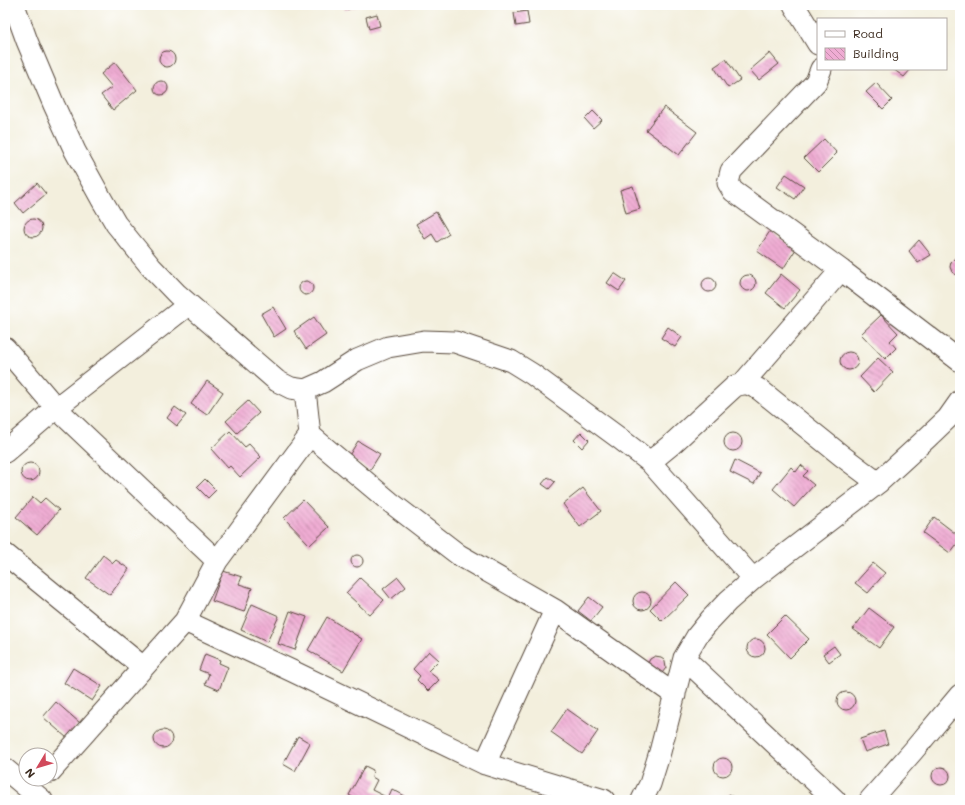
<svg xmlns="http://www.w3.org/2000/svg" width="965" height="805" font-family="Mali,sans-serif">
<defs>
<pattern id="building-back-hatch" width="6" height="6" patternUnits="userSpaceOnUse"><rect width="6" height="6" fill="#efacd3"/><path d="M-1 5l2 2M0 0l6 6M5-1l2 2" fill="none" stroke="#c38cab"/></pattern>
</defs>
<rect width="100%" height="100%" fill="#fff"/>
<filter id="ink" filterUnits="userSpaceOnUse"><feTurbulence type="fractalNoise" baseFrequency=".025" numOctaves="2"/><feDisplacementMap in="SourceGraphic" scale="8" xChannelSelector="R" yChannelSelector="G"/><feConvolveMatrix kernelMatrix="1 2 1 2 8 2 1 2 1" color-interpolation-filters="sRGB"/></filter>
<filter id="wash" filterUnits="userSpaceOnUse"><feTurbulence type="fractalNoise" baseFrequency=".012" numOctaves="4" result="noise"/><feDisplacementMap in="SourceGraphic" scale="16" xChannelSelector="R" yChannelSelector="G"/><feGaussianBlur stdDeviation="0.9" result="paint"/><feColorMatrix in="noise" values="0 0 0 0 0 0 0 0 0 0 0 0 0 0 0 0 0 1.4 0 .05"/><feComposite in="paint" operator="in"/></filter>
<g filter="url(#wash)">
<rect width="100%" height="100%" fill="#f3efdd"/>
<g id="blocks">
<path fill="url(#building-back-hatch)" d="M344,5H362L345,10Z
M527,11L529,24L516,26L514,13Z
M377,14L380,26L369,29L366,17Z
M159 59a8 8 0 1 1 16 0a8 8 0 1 1-16 0Z
M770,53L779,64L759,80L750,70Z
M726,59L740,80L728,88L714,67Z
M115,62L137,90L113,110L101,95L112,87L101,74Z
M893,69H911L904,77Z
M154 88a7 7 0 1 1 14 0a7 7 0 1 1-14 0Z
M876,83L892,100L883,109L866,92Z
M664,107L697,132L679,155L646,130Z
M593,111L602,120L593,128L585,119Z
M824,139L837,153L818,172L804,158Z
M786,174L804,186L795,199L777,187Z
M37,183L46,194L23,213L15,203Z
M633,186L640,209L626,213L620,190Z
M436,212L449,234L437,242L432,234L425,239L416,224Z
M24 228a9 9 0 1 1 18 0a9 9 0 1 1-18 0Z
M770,231L796,249L783,269L757,251Z
M919,240L931,255L918,263L909,251Z
M958,257L960,258V275L954,274L952,272L950,267L951,262L955,258Z
M614,273L626,281L619,291L607,283Z
M781,274L800,290L785,308L766,293Z
M740 283a8 8 0 1 1 16 0a8 8 0 1 1-16 0Z
M702 285a7 7 0 1 1 14 0a7 7 0 1 1-14 0Z
M299 288a7 7 0 1 1 14 0a7 7 0 1 1-14 0Z
M273,307L286,329L274,337L261,314Z
M881,315L898,333L890,341L896,348L885,359L861,334Z
M314,317L326,335L306,349L294,331Z
M668,327L682,337L675,347L661,338Z
M840 361a9 9 0 1 1 18 0a9 9 0 1 1-18 0Z
M878,358L893,372L874,392L860,377Z
M207,381L223,392L207,415L191,404Z
M248,401L259,413L237,433L226,421Z
M175,407L186,415L177,426L167,418Z
M230,431L245,447L249,444L261,457L240,477L230,466L228,468L211,449Z
M581,432L589,440L582,448L574,440Z
M724 442a9 9 0 1 1 18 0a9 9 0 1 1-18 0Z
M358,441L380,454L370,470L348,457Z
M735,460L760,473L754,484L730,472Z
M21 472a9 9 0 1 1 18 0a9 9 0 1 1-18 0Z
M801,465L808,471L803,476L814,485L794,507L773,489L791,467L796,472Z
M548,477L555,482L549,489L542,484Z
M205,479L216,490L208,498L197,487Z
M583,488L601,511L580,527L563,504Z
M33,497L40,503L45,498L59,510L37,535L16,517Z
M303,500L329,527L310,545L284,518Z
M934,517L960,537V540L950,553L923,533Z
M351 561a6 6 0 1 1 12 0a6 6 0 1 1-12 0Z
M103,555L113,563L116,560L129,569L110,595L86,578Z
M873,563L885,573L868,593L855,583Z
M223,571L242,577L239,584L252,588L244,612L212,601Z
M398,577L406,587L391,599L383,589Z
M360,578L384,600L370,615L346,593Z
M676,582L689,595L662,621L650,609Z
M633 601a9 9 0 1 1 18 0a9 9 0 1 1-18 0Z
M589,597L602,607L591,621L578,611Z
M252,604L279,616L267,642L241,630Z
M869,608L894,627L879,648L853,629Z
M290,611L307,617L295,650L278,644Z
M785,616L809,639L790,658L767,634Z
M327,617L362,639L343,671L308,650Z
M747 648a9 9 0 1 1 18 0a9 9 0 1 1-18 0Z
M834,646L840,654L829,662L823,654Z
M429,651L439,660L428,671L439,680L428,691L417,680L420,676L413,669Z
M205,654L220,660L219,663L228,667L219,690L205,684L209,674L199,670Z
M655,656L661,657L664,659L665,662L666,668L662,673L647,665L650,659Z
M73,668L102,686L92,701L64,683Z
M837 701a9 9 0 1 1 18 0a9 9 0 1 1-18 0Z
M56,702L80,723L67,738L43,717Z
M567,709L598,731L582,754L551,732Z
M154 739a9 9 0 1 1 18 0a9 9 0 1 1-18 0Z
M884,731L888,744L865,752L860,739Z
M298,736L310,743L295,771L283,764Z
M714 767a9 9 0 1 1 18 0a9 9 0 1 1-18 0Z
M365,766L373,770L372,777L377,780L372,790L388,798L392,789L405,796L404,800H357L349,795Z
M932 776a9 9 0 1 1 18 0a9 9 0 1 1-18 0Z
M730,794L734,800H721Z"/>
</g>
</g>
<g filter="url(#ink)">
<use href="#blocks" fill-opacity="0" stroke="#57483b" stroke-width="1"/>
<g fill="none" stroke-linecap="round" stroke-linejoin="round">
<g stroke="#57483b" stroke-width="23">
<path id="street" d="M14,5L27,41L54,105L75,151L102,200L116,224L151,267L177,294L277,381L291,388L305,390L323,382L357,360L388,347L424,341L455,342L511,361L532,374L619,438L650,462L672,444L735,386C747,382 749,384 760,390L842,456L878,483L927,438L948,418L960,401
M794,5L818,44
M841,270L960,361
M5,348L56,408L217,561
M743,383L841,270L733,191L728,183L731,171L816,82L821,69
M305,390L310,435L390,502L459,555L555,610L675,695
M5,452L56,408L188,305
M650,462L753,579
M5,554L143,667
M185,621L292,671L485,764L555,610
M684,658L835,800
M485,764L604,800
M5,769L42,800
M50,772L185,621L217,561L310,435
M642,800L650,784L660,752L684,658L697,636L710,620L728,601L753,579L878,483
M870,800L913,751L960,695"/>
</g>
<use href="#street" stroke="#fff" stroke-width="21"/>
</g>
</g>
<rect width="965" height="805" fill="none" stroke="#fff" stroke-width="20"/>
<rect x="817" y="18" width="130" height="52" fill="#ffffff" stroke="#b1aaa5"/>
<rect x="825" y="31" width="20" height="6" fill="#ffffff" stroke="#b1aaa5"/>
<text x="853" y="38" font-size="12" fill="#3b2a1e">Road</text>
<rect x="825" y="48" width="20" height="12" fill="url(#building-back-hatch)" stroke="#b1aaa5"/>
<text x="853" y="58" font-size="12" fill="#3b2a1e">Building</text>
<g transform="translate(38 767) rotate(232)"><circle r="19" fill="#ffffff" stroke="#b1aaa5"/>
<path d="M0-3L7 15L0 10L-7 15Z" fill="#d1495b"/>
<text y="-6" font-size="11" font-weight="bold" text-anchor="middle" fill="#3b2a1e">N</text>
</g>
</svg>
